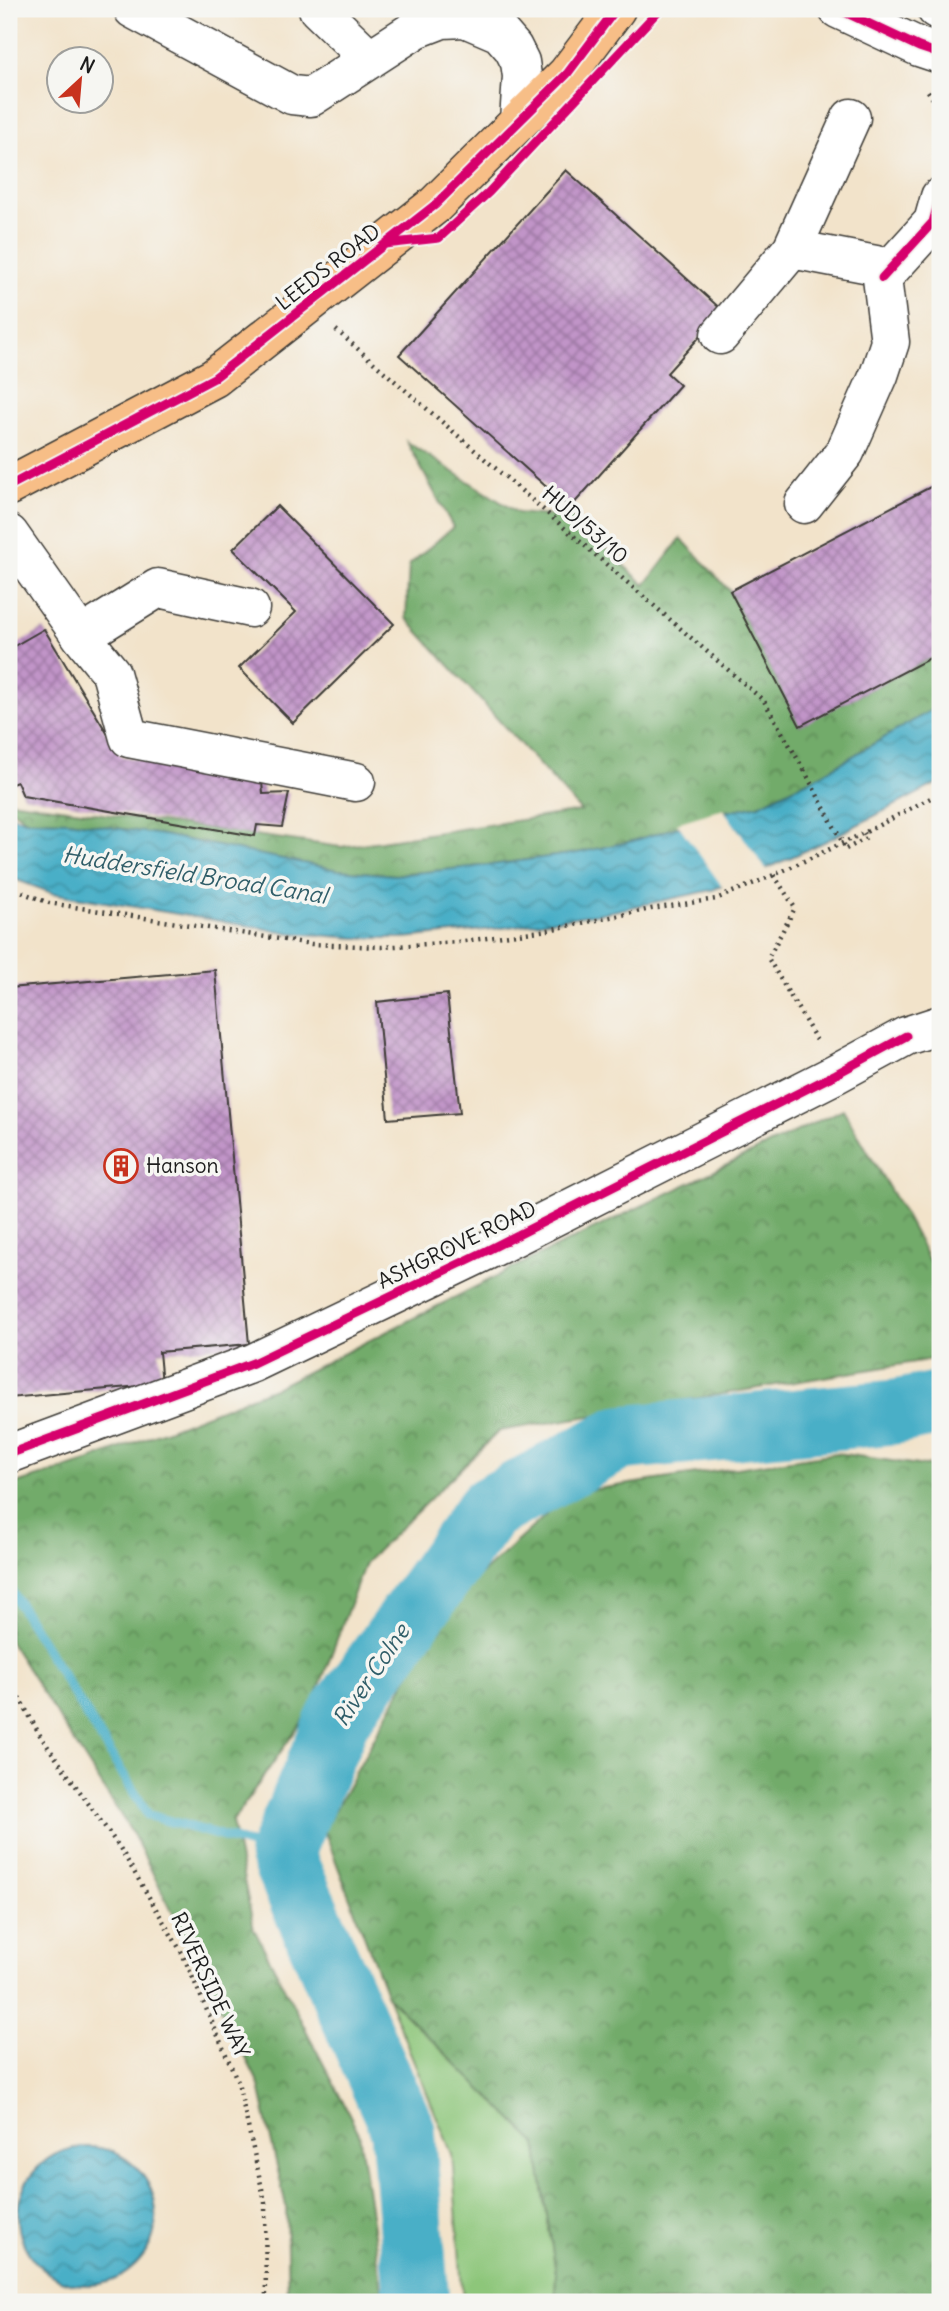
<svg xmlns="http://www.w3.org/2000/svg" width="949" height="2311" font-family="Delius,sans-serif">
<defs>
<pattern id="forest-crowns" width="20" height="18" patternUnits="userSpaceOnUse" patternTransform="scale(1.75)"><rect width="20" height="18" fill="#72ab6a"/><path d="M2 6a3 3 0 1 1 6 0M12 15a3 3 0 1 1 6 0" fill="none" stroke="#5d8a56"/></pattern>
<pattern id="water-waves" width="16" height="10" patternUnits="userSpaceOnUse" patternTransform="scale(1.75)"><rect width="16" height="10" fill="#48afc7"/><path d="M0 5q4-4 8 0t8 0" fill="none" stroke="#3b8ea1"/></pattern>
<pattern id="building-cross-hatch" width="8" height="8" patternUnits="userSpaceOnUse" patternTransform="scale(1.75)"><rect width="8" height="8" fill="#c194c8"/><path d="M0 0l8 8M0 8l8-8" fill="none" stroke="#9c78a2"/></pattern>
</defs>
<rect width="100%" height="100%" fill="#f6f6f2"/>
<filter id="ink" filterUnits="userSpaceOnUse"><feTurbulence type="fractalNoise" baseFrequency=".0143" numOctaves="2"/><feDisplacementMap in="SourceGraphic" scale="14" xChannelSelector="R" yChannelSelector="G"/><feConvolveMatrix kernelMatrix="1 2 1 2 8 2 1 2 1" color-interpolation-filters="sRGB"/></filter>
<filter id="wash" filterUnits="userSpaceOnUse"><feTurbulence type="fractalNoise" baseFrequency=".00686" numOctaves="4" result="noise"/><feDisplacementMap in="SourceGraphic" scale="28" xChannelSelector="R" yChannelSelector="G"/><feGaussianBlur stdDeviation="1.57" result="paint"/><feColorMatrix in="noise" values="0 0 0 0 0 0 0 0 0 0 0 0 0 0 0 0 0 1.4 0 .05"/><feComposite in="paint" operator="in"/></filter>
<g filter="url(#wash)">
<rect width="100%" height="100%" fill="#f2e3ca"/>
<path fill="#8dc67a" stroke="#54714b" stroke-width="2" d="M387,1996L536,2143L556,2273L555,2302H463L452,2154Z"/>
<path fill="url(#forest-crowns)" stroke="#476443" stroke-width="2" d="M407,442L518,513L572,518L645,585L681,538L730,591L800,725L940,653V705L822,774L759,805L728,811L633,841L577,853L491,865L395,875L338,870L163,835L68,821L26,820L9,807V801L341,847L581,811L406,618L409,565L453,527Z
M843,1109L906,1217L940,1281V1358L499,1431L365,1563L312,1707L232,1822L254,1929L359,2133L384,2302H288L286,2206L258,2082L134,1836L9,1640V1486L80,1464L279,1386L517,1266Z
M837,1453L925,1466L940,1463V2302H555L556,2273L536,2143L387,1996L324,1830L447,1605L570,1493Z"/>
<path fill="url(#water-waves)" stroke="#326672" stroke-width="2" d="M940,705V782L826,841L770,867L712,890L609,912L494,929L404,938H356L291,933L52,893L9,877V815L26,820L68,821L163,835L338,870L395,875L491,865L577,853L633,841L728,811L759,805L822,774Z
M18 2216a69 69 0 1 1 138 0a69 69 0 1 1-138 0Z"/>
<path fill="#f2e3ca" d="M723,809L768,872L724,889L677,823Z"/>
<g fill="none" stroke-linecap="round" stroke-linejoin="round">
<path stroke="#48afc7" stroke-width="10" d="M9,1588L148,1815L281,1853"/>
<path stroke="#48afc7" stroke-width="65" d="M417,2302L403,2130L281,1853L339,1717L488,1509L620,1438L895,1412L940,1403"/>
</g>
<g id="blocks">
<path fill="url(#building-cross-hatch)" d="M566,170L723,311L667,373L680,385L570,508L399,355Z
M940,482V653L800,726L730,591Z
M277,506L394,624L293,723L239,668L296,612L233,549Z
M44,629L121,756L262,781L263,794L289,793L282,827L257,825L255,836L23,796L17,782L9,785V649Z
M215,970L249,1344L159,1352L162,1384L9,1398V988Z
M447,994L460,1113L388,1119L377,1002Z"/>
</g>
</g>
<g filter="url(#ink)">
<use href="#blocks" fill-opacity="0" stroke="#3c3a36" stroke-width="2"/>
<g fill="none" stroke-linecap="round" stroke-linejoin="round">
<g stroke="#3c3a36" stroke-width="41">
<path id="minor" d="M133,9L292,95L311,97L416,29L442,19L465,18L500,33L513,48L520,62L522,76L519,121
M318,9L370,59
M838,9L919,47L940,54
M936,9L940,11
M792,249L851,118
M720,335L792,249L891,268
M804,504L845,452L879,375L890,342L882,278L933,222L940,197
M9,534L81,636L111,673L129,738L356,782
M81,636L158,588L250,608
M9,1454L253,1363L486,1251L836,1074L906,1036L940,1025"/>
</g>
<g stroke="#3c3a36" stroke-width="41">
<path id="major" d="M9,486L214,378L435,205L567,74L616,9"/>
</g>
<path stroke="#3c3a36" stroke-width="4.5" stroke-dasharray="2 5" stroke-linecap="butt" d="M928,91L936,104L940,133
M936,162L940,139
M336,330L764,701L804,770
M846,849L867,838L864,833
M774,875L795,908L768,958L817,1041
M9,887L49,903L311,944L381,947L457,942L548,930L651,909L716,899L774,875L864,833L940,793
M9,1679L41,1737L120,1848L182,1953L238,2082L265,2202L266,2302"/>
<use href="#minor" stroke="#fff" stroke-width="38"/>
<use href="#major" stroke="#f7be87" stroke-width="38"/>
<path stroke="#3c3a36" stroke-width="4.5" stroke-dasharray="2 5" stroke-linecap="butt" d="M804,770L846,849"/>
<g stroke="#f6f6f2" stroke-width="13">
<path id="cycleway" d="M838,9L919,47L940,54
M385,244L439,238L489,192L660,9
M882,278L933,222L940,197
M9,486L214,378L435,205L567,74L616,9
M9,1454L253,1363L486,1251L836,1074L906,1036"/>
</g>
<use href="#cycleway" stroke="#d6006c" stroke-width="9"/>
</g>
</g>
<defs>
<g id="building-ring" transform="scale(1.75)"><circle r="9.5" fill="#f6f6f2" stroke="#c8321e" stroke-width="1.5"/><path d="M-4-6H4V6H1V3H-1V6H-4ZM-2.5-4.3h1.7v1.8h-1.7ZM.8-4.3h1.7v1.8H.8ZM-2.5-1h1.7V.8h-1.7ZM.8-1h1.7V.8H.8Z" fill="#c8321e"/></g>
</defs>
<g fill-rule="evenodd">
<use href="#building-ring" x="121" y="1166"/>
</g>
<g text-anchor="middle" stroke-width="7" stroke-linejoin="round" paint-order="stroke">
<g font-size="21" fill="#1c1c1c" stroke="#f6f6f2">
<text transform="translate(328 267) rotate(-38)" y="7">LEEDS ROAD</text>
<text transform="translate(585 525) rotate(41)" y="7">HUD/53/10</text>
<text transform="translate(457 1245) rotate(-26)" y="7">ASHGROVE ROAD</text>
<text transform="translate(210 1985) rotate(65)" y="7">RIVERSIDE WAY</text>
</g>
<g font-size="21" fill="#1c1c1c" stroke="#f6f6f2" text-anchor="start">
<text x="146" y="1173">Hanson</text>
</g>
<g font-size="23" font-style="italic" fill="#305e69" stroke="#f6f6f2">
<text transform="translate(195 875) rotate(9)" y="8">Huddersfield Broad Canal</text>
<text transform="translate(371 1675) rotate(-56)" y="8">River Colne</text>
</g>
</g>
<rect width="949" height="2311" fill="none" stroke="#f6f6f2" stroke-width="35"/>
<g transform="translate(80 80) rotate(26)"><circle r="33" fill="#f6f6f2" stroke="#9f9f9c" stroke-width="2"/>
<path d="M0-5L12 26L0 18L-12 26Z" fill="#c8321e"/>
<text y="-10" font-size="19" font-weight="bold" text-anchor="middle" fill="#1c1c1c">N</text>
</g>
</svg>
